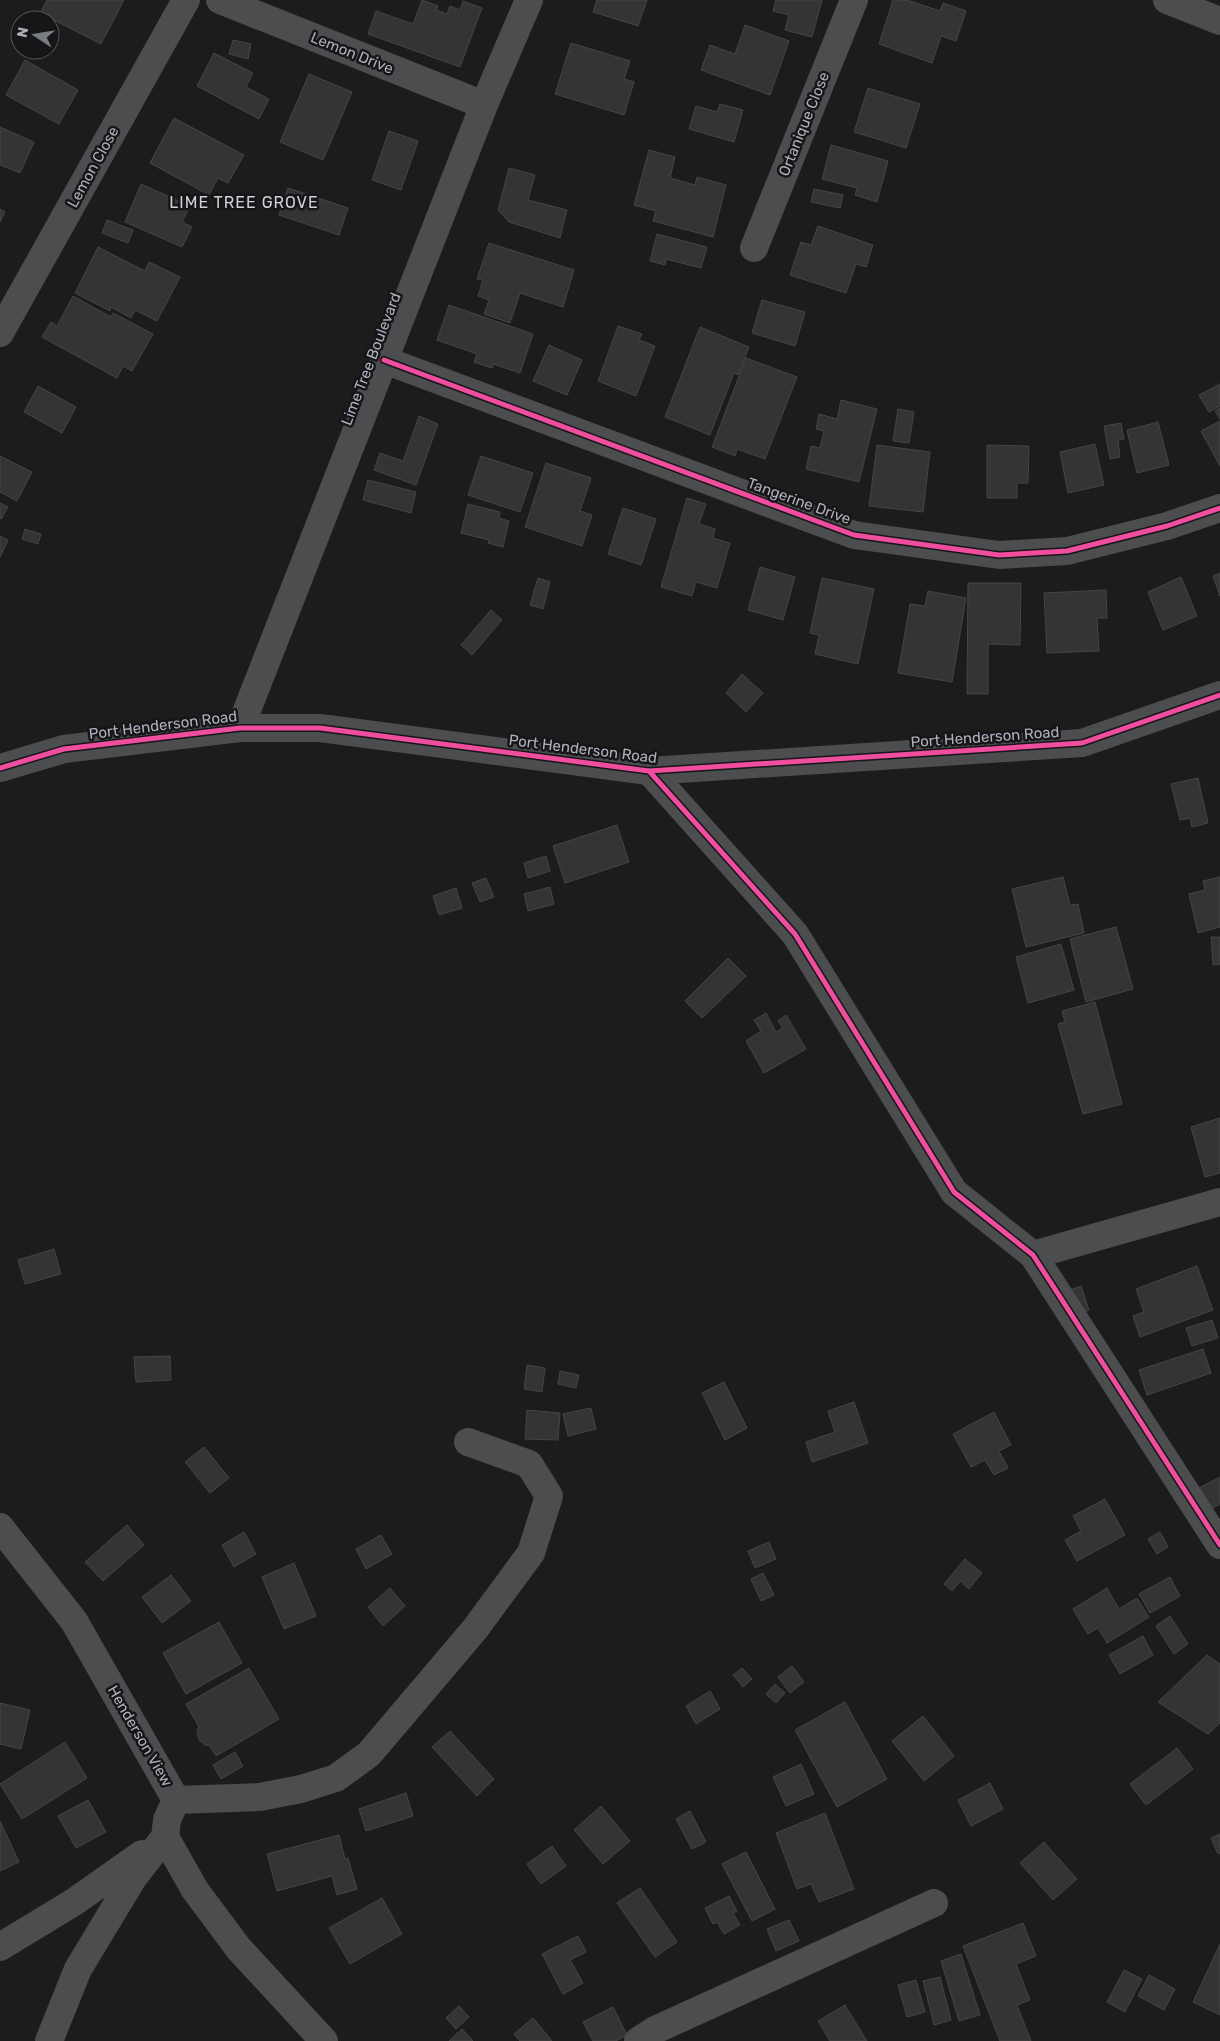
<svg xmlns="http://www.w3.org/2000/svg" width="1220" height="2041" font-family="Rubik,sans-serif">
<rect width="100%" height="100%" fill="#1c1c1c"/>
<path fill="#343434" stroke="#444548" d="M47,0H124L101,44L40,13Z
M422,0L438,6L436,10L447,14L450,6L460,10L463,1L482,8L460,67L368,34L376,11L413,24Z
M597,0H647L638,26L593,12Z
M776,0H822L812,37L785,30L789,15L773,11Z
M893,0H907L940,11L943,3L966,11L956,41L941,36L932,63L879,44Z
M745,25L789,41L770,95L701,70L710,45L735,54Z
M233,40L251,44L248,59L229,54Z
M571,43L630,61L624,79L634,82L624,115L555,94Z
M214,53L253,73L246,87L269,99L259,119L197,86Z
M25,60L78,90L59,124L6,95Z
M309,74L352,92L323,160L280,142Z
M868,88L920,104L906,148L854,132Z
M720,104L743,110L734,142L689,129L696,106L717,112Z
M174,118L244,155L228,183L218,178L209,195L150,163Z
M0,127L34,142L20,173L0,165Z
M389,131L418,141L401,190L372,180Z
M831,145L888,161L877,202L855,195L857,188L822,179Z
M649,150L675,157L670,178L695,185L697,177L726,185L713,237L653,221L656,211L634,205Z
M509,168L535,175L528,200L567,210L560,238L509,222L498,210Z
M141,184L190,206L182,222L192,227L182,247L125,222Z
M288,188L348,208L339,235L279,215Z
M814,189L843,195L840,208L811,202Z
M0,209L5,212L0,222Z
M107,220L133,230L128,243L102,233Z
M818,226L873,245L866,267L856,264L846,293L790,275L801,242L811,245Z
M657,234L707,247L701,268L666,259L665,265L650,261Z
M489,243L574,270L563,307L520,293L510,323L484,314L489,300L478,296L483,280L477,279Z
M98,247L145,271L149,262L180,277L157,321L135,310L131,318L111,307L110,311L75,293Z
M73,296L111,317L113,313L153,334L132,371L123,366L117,378L42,337L51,322L57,326Z
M762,300L805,312L795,346L752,333Z
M449,305L533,334L520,373L493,364L492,368L474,362L477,354L437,340Z
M618,326L642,334L639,340L655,346L636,396L598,381Z
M700,327L749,347L738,375L734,373L710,435L665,417Z
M549,345L582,360L567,395L533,381Z
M746,358L797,377L765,459L737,449L735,456L712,447Z
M1220,384V406L1209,412L1199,395Z
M38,386L76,407L62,433L24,412Z
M841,400L877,409L859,482L806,469L811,446L820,448L824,431L816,429L819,414L837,419Z
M1220,408V419L1215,411Z
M898,409L914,412L909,443L893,441Z
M419,416L438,424L416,485L374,470L380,453L403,461Z
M1220,421V466L1201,431Z
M1158,422L1169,465L1137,473L1127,430Z
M1121,423L1124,439L1118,440L1120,457L1110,459L1104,426Z
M1095,444L1104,485L1068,493L1060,452Z
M877,445L930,452L923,512L869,506Z
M987,445L1029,446L1028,483H1017V498H987Z
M0,456L32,472L17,501L0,492Z
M481,456L533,473L520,512L468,495Z
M546,463L591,478L580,511L592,515L582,546L525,527Z
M368,480L416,492L411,513L363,500Z
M687,498L706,504L699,524L715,529L713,538L730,543L717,588L696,582L692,596L661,587Z
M0,503L8,507L1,519L0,518Z
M468,504L500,512L499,518L509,521L503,547L488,543L489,540L461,533Z
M623,508L656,519L641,565L608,554Z
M25,529L41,534L38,544L22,539Z
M0,536L8,540L0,557Z
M760,567L795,577L783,620L748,610Z
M1220,573V596L1213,576Z
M1181,577L1197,616L1163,630L1148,592Z
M538,578L550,582L543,609L530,605Z
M822,578L874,589L858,664L815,654L819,635L810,633Z
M968,583H1021L1020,645L988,644V694H967Z
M1106,590L1107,618H1097L1099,651L1047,653L1044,593Z
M928,591L966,598L952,682L898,673L910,604L925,606Z
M491,610L502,620L472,655L461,645Z
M742,674L763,693L746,712L726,693Z
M1198,778L1208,823L1192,827L1190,818L1180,820L1171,784Z
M617,825L629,862L565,883L553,846Z
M546,856L550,871L528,878L524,863Z
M1063,877L1070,905L1078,904L1084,933L1026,947L1012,889Z
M1220,877V927L1198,933L1189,894L1205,890L1203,881Z
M486,878L494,897L480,902L472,883Z
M550,887L554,904L528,911L524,894Z
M456,888L462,908L439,915L433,896Z
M1116,927L1133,989L1086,1002L1070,939Z
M1211,937H1220V964L1213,965Z
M1061,944L1074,990L1028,1003L1016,957Z
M728,958L746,976L702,1018L685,1001Z
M1095,1002L1122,1104L1083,1114L1058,1024L1065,1022L1062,1011Z
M766,1013L776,1032L783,1028L778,1021L786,1015L806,1049L764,1073L746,1041L761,1031L754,1020Z
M1220,1118V1173L1205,1177L1191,1127Z
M54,1249L61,1274L25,1284L18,1260Z
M1197,1266L1213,1310L1140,1337L1133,1316L1144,1312L1136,1289Z
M1081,1286L1089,1310L1067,1318L1058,1294Z
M1212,1320L1218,1338L1192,1346L1186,1328Z
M1203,1349L1211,1373L1147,1395L1139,1370Z
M170,1356L171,1380L136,1382L134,1357Z
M527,1365L545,1368L542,1392L524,1389Z
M560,1371L579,1375L576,1388L558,1384Z
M724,1382L747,1428L725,1440L702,1393Z
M854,1402L868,1443L812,1462L806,1442L835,1432L828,1411Z
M591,1408L596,1429L568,1436L563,1414Z
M527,1410L560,1413L558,1440L525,1439Z
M994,1412L1011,1445L999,1451L1008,1468L994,1475L985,1460L971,1467L953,1434Z
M204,1447L229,1478L210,1493L185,1462Z
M1220,1477V1504L1204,1513L1193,1491Z
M1105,1499L1125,1535L1077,1561L1065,1540L1081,1531L1073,1516Z
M127,1525L144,1545L103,1581L85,1562Z
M244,1532L256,1554L234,1567L222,1545Z
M1160,1532L1168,1547L1157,1554L1148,1539Z
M381,1535L392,1554L366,1569L356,1549Z
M769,1542L776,1559L755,1568L748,1551Z
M965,1559L982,1573L969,1589L960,1581L952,1591L944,1584Z
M294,1563L316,1616L284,1629L262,1577Z
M763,1573L774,1595L761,1601L751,1579Z
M171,1575L191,1601L162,1623L142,1597Z
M1170,1577L1180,1596L1150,1613L1139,1594Z
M390,1588L405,1606L383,1626L368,1607Z
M1107,1588L1119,1609L1137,1598L1149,1617L1107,1643L1098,1628L1088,1634L1073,1609Z
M1170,1616L1188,1644L1174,1654L1156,1626Z
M219,1622L242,1663L186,1694L163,1653Z
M1143,1636L1153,1655L1120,1674L1109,1655Z
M1207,1655L1220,1664V1723L1208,1734L1158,1702Z
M792,1666L804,1682L790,1693L778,1677Z
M249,1668L279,1719L216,1756L210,1746L205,1745L199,1740L197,1730L199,1727L186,1704Z
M742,1668L752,1679L743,1687L733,1675Z
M775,1684L785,1693L776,1703L766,1694Z
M710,1691L720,1709L696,1724L686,1706Z
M845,1702L887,1779L837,1807L795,1730Z
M0,1703L30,1710L21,1749L0,1744Z
M923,1716L954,1756L924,1781L892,1741Z
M450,1731L494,1779L477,1796L432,1747Z
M65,1742L87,1778L22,1819L0,1784Z
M1177,1748L1193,1769L1146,1805L1130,1784Z
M235,1752L243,1766L221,1779L213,1765Z
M801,1764L814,1794L786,1806L773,1777Z
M990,1783L1003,1809L971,1826L958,1800Z
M406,1793L413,1816L366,1831L359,1809Z
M88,1800L106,1832L76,1848L58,1816Z
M601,1806L630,1841L603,1864L574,1830Z
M690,1811L706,1842L692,1849L676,1819Z
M825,1813L854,1889L819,1902L811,1884L797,1889L776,1833Z
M0,1821L19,1862L0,1871Z
M1220,1834V1853L1218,1854L1211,1838Z
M339,1835L345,1859L348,1858L357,1889L337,1895L332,1876L277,1891L267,1854Z
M1044,1842L1077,1879L1053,1900L1020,1863Z
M552,1846L566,1866L541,1884L527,1864Z
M746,1852L775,1909L752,1921L722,1864Z
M640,1888L677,1942L655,1957L617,1903Z
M729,1896L737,1911L733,1913L740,1925L724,1934L717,1922L713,1924L705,1908Z
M382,1898L402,1934L350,1964L329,1928Z
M789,1920L799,1941L776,1951L767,1929Z
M1023,1923L1036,1956L1016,1964L1030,2000L1017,2005L1031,2041H1000L963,1946Z
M578,1936L586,1952L570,1960L583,1983L563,1994L542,1954Z
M1220,1944V2015L1193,2002Z
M961,1954L980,2015L959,2021L941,1961Z
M1124,1970L1142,1979L1125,2012L1107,2002Z
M1149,1975L1175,1989L1164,2010L1138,1996Z
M940,1977L951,2020L934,2025L923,1981Z
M916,1980L925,2012L907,2017L898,1985Z
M845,2005L867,2041H830L818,2021Z
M459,2006L469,2017L456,2029L446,2018Z
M613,2007L627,2035L616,2041H593L583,2022Z
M533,2018L552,2041H520L514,2034Z
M462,2029L473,2041H449Z"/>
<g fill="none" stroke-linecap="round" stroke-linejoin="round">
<path stroke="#4c4d4f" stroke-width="28" d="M220,0L484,105
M1167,0L1220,21
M754,248L854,0
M0,333L186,0
M384,360L854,535L999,555L1067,551L1167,526L1220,508
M240,728L484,105L529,0
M649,771L795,934L954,1192L1033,1255L1220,1545
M1033,1255L1220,1202
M0,1527L74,1621L176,1800L167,1820L165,1837L195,1890L239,1949L324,2041
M176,1800L260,1797L301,1789L336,1778L369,1754L475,1629L531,1553L549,1496L529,1464L468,1442
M0,1947L74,1902L142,1854
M49,2041L78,1969L133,1878L165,1837
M638,2041L655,2030L934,1903"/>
<path stroke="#4c4d4f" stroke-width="28" d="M0,768L64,749L240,728H320L649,771L1082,743L1220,695"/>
<g stroke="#161618" stroke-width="8">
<path id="cycleway" d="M384,360L854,535L999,555L1067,551L1167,526L1220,508
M0,768L64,749L240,728H320L649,771L1082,743L1220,695
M649,771L795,934L954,1192L1033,1255L1220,1545"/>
</g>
<use href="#cycleway" stroke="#ef4d9e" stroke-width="5"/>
</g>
<g text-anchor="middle" stroke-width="5" stroke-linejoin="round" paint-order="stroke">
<g font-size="15" fill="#aeb1bc" stroke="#161618">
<text transform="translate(352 53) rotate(22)" y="5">Lemon Drive</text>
<text transform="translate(804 124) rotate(-68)" y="5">Ortanique Close</text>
<text transform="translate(93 167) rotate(-61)" y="5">Lemon Close</text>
<text transform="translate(371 359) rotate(-69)" y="5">Lime Tree Boulevard</text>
<text transform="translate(799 501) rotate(20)" y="5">Tangerine Drive</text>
<text transform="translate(163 725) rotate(-7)" y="5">Port Henderson Road</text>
<text transform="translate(985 737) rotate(-4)" y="5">Port Henderson Road</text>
<text transform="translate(583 749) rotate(7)" y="5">Port Henderson Road</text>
<text transform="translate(140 1736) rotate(60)" y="5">Henderson View</text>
</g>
<g font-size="16" letter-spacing="1" fill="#cfd0d8" stroke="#161618">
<text x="244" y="208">LIME TREE GROVE</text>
</g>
</g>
<g transform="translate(35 35) rotate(282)"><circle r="24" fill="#161618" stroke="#53545a"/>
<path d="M0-4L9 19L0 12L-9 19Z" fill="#7b7d84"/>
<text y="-8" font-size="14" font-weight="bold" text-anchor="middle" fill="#aeb1bc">N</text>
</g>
</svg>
